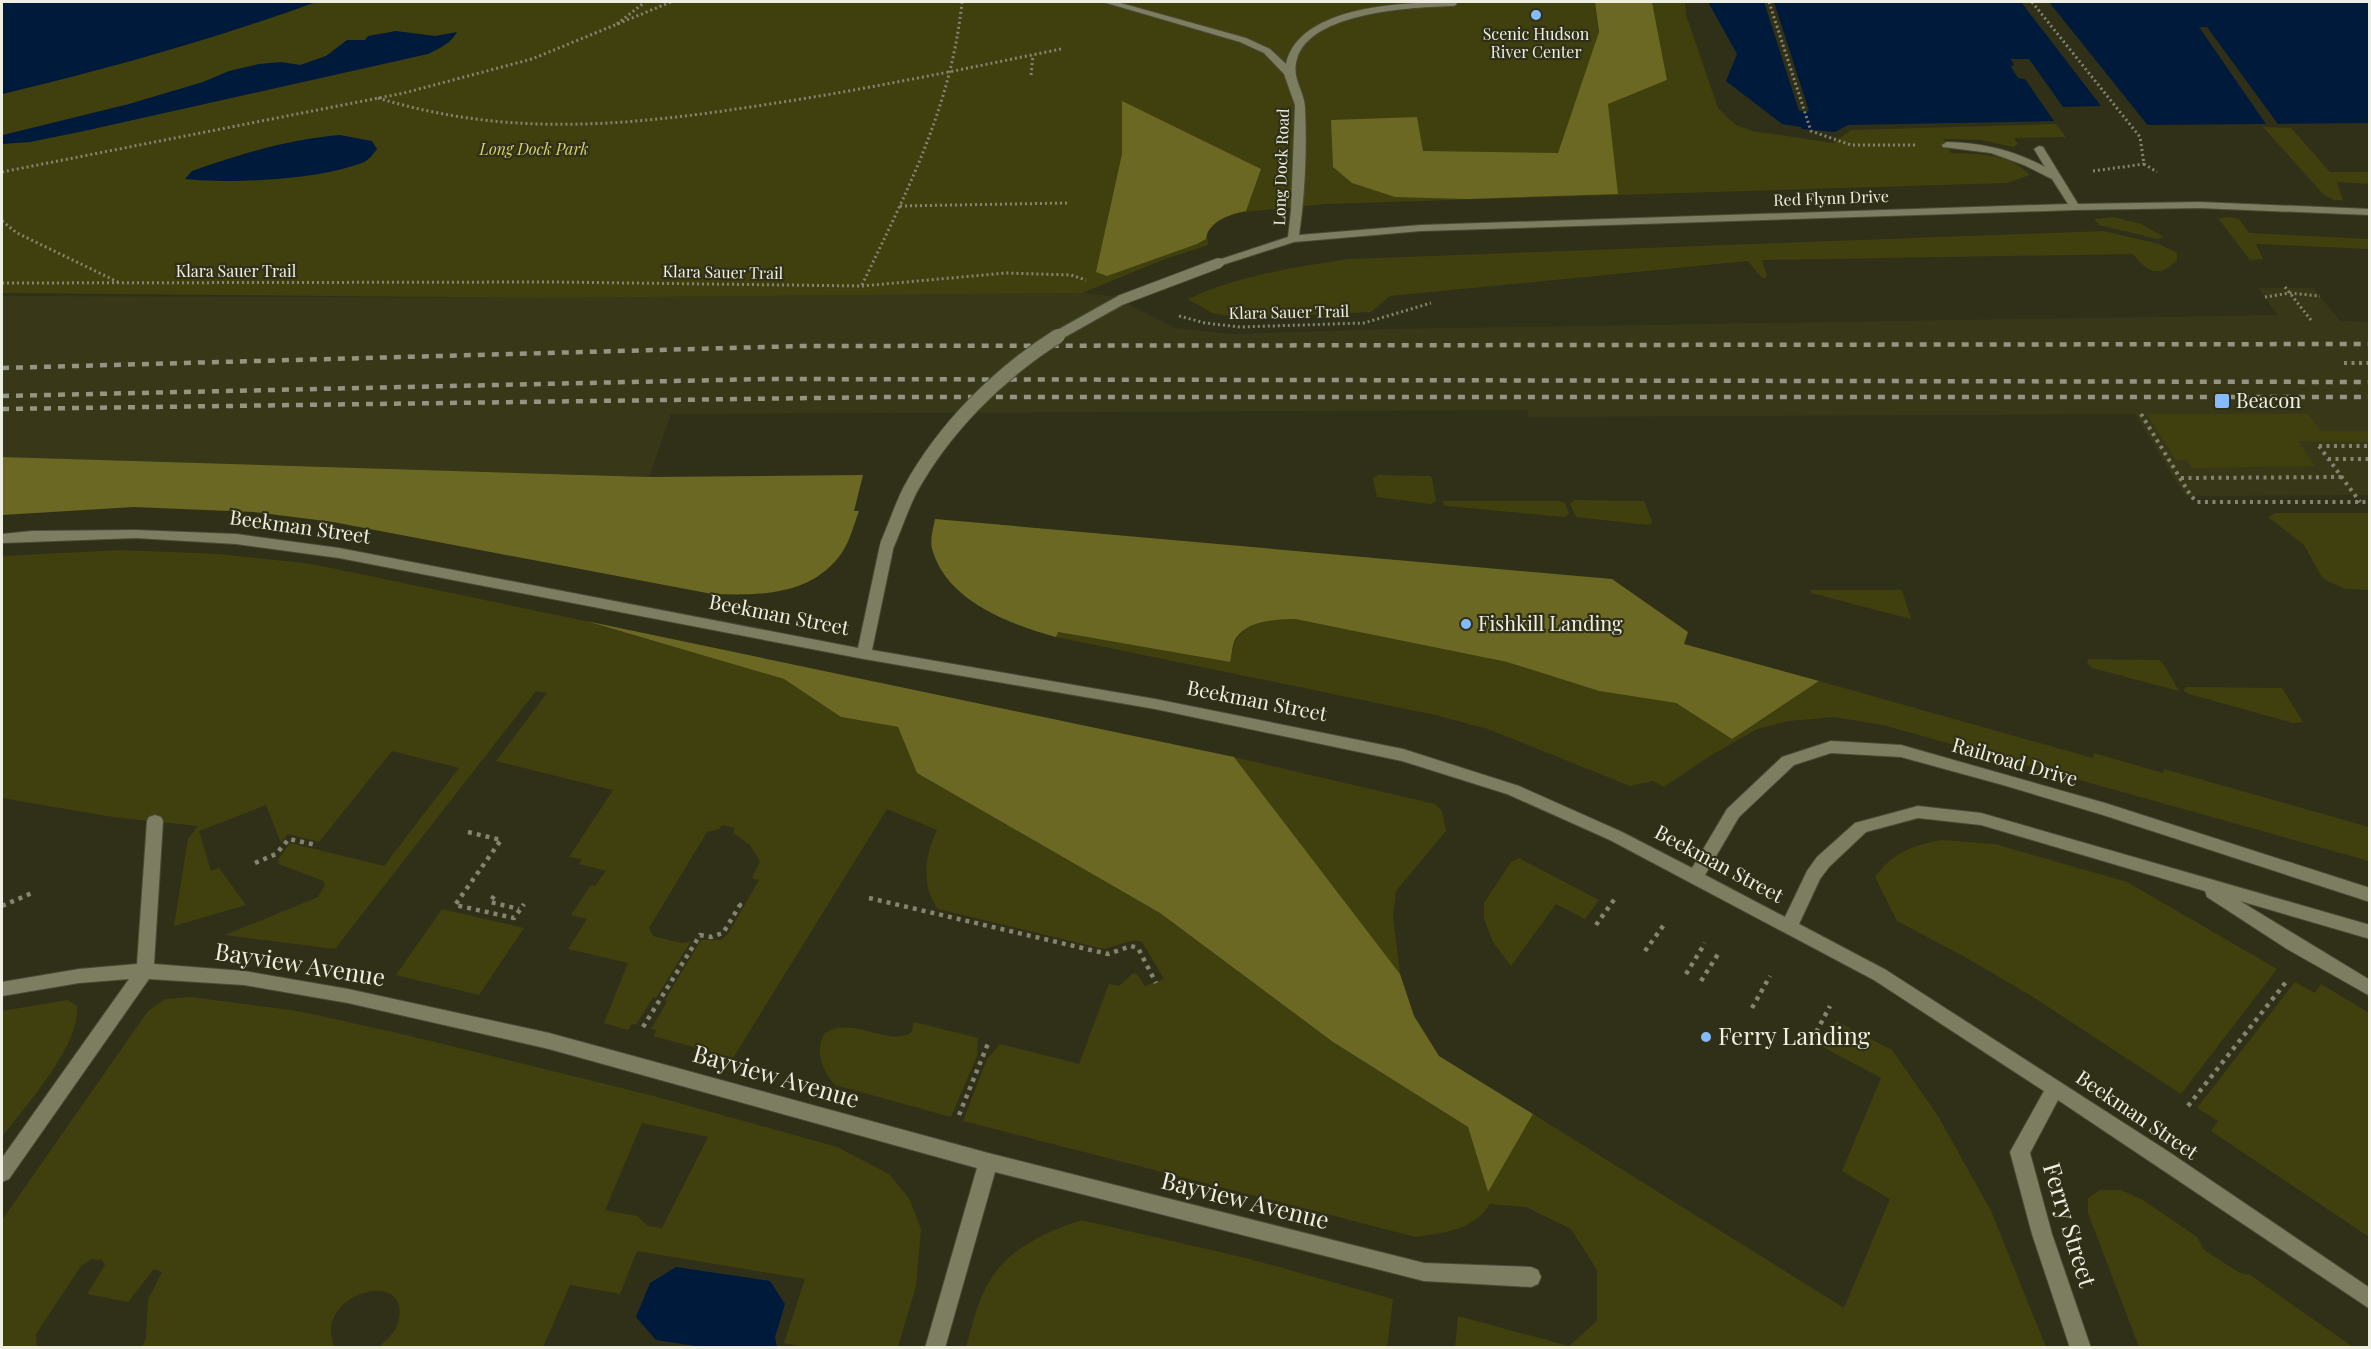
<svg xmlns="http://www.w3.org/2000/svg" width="2371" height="1349" font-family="'Playfair Display',serif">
<rect width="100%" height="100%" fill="#303019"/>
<path fill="#383819" d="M2258,288H2313L2340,321L2369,322V495L2185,496L2135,414L1529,417L1527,410L671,414L649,477L2,457V296L542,298L1082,293L1111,296L1175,328L1231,334L1390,329L2278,315Z"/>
<path fill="#403f0e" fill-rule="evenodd" d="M316,2H1595L1607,104L1667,80L1652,2H1685L1686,15L1718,108L1727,117L1736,125L1753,131L1833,143L1851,130L2056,124L2066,137L2014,138L2018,144L2013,147L1981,140L1944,139L1951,153C1979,154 2009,153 2030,175L2007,183L1325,204L1236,213L1219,220L1207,232L1208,245L1165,259L1082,293L542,298L2,293V94C108,69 214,39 316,2Z
M2263,127L2291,128L2330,172H2369V184L2337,182L2343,200H2334L2324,195Z
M2114,217L2141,224L2164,237L2157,239L2099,225L2094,219Z
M2231,217L2239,219L2249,233L2369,239V249L2256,244L2263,259L2250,260L2218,218Z
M2104,231L2159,244L2177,253V260C2158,279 2147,272 2133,254L1762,260L1767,276L1765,278H1762L1748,261L1390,296L1371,312L1242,318L1212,313L1188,299C1239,275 1295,267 1350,259Z
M2147,414H2308L2321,431H2369V442L2298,441L2315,466L2192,468L2187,460H2176Z
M1379,475L1429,476L1432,478L1436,501L1431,504L1377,497L1373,478Z
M1574,500L1644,501L1652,521L1651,524L1647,525L1576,517L1570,504Z
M1443,501H1559L1565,503L1569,513L1567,516L1563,517L1448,506L1444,505Z
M2276,513H2369V590L2345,589L2329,582L2322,577L2304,545L2268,517Z
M122,550L220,554L312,564L585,621L784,679L841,717L898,727L917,773L1160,913L1333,1042L1468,1127L1488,1191L1533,1114L1844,1308L1890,1199L1842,1171L1881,1078L1821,1046L1836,1021L1892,1050L1938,1116L1991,1211L2046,1347H1455L1458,1316L1569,1346L1597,1321V1270L1571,1229L1526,1207L1490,1204C1474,1230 1444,1233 1416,1237L963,1121L987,1059L1000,1044L1079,1064L1109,984L1119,986L1132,974L1136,973L1145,986L1164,979L1142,942L1134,940L1104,949L938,909C921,885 924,857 937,830L887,809L733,1058L653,1036L657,1030L651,1029L667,1002L665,1000L701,940H721L728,934L759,880L752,878L760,861L750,845L733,833L735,828L722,825L719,829L707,832L649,928L653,936L682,943L691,941L656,998L653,997L636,1025L632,1024L628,1030L604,1023L628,963L568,949L587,919L571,915L591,885L595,886L606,871L579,864L582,859L569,857L613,790L496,761L547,693L536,691L335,949L225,935L318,897L325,885L323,881L279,864L278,860L290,843L384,866L459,768L392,751L319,842L288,834L281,843L266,805L199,831L211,871L219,868L246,905L174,926L188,839L198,826L113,817L2,798V556Z
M1810,590H1902L1911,619L1811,593Z
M1295,619L1507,662L1599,691L1676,703L1732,739L1819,681L2093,758L2094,753L2163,773L2164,769L2369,827V861L1883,725L1834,717L1789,721L1757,729L1710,756L1664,787L1653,781L1630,786L1488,729L1435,715L1056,637L1057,632L1230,662C1232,655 1233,644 1237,638C1250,620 1275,620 1295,619Z
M2089,659L2159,660L2164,665L2179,691L2092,668L2087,663Z
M2187,687L2282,688L2303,722L2293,723L2189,694L2183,690Z
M1234,757L1435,804L1442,811L1446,831L1396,891L1393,917L1400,974Z
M1941,840L1995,844L2127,882L2277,969L2181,1094L2033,997L1965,957L1897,921L1875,877C1894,852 1911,846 1941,840Z
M1519,858L1599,900L1585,919L1556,904L1511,966L1493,942L1484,919V903L1511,862Z
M442,909L524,928L479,995L396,975Z
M2295,982L2315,993L2321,984L2369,1013V1237L2211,1131L2218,1121L2197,1108Z
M191,997L298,1011L406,1035L654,1096L837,1147L889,1174L909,1198L921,1229L916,1286L898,1347L809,1348L784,1343L805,1279L637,1251L620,1294L570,1285L543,1347H378C388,1340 397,1331 399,1318C408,1266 310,1296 335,1347H142L146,1338L148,1300L162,1272L154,1269L128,1302L87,1294L105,1265L102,1260L91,1259L81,1266L36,1334L37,1347H2V1220L148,1011L165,999ZM642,1123L708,1137L662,1228L648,1226L637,1216L605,1210Z
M68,1000L77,1006C81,1045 25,1106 2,1137V1011Z
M914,1022L978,1038L977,1056L951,1117L835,1085C822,1070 814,1051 825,1033C855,1015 883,1047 911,1033Z
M2100,1190H2121L2143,1200L2197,1237L2204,1250L2240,1273L2250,1275L2353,1347H2139L2088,1213V1198Z
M1081,1220L1250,1259L1393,1299L1387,1347H966C973,1324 978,1298 992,1277C1012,1247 1048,1231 1081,1220Z"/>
<path fill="#6a6822" d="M1595,2H1652L1667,80L1608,104L1618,194L1467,199L1395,197L1352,183L1333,167L1331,120L1417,117L1423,151L1558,153L1599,32Z
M1122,101L1261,169L1246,211C1231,214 1208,221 1206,239L1197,244L1107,276L1096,272L1122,154Z
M2,457L649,477L863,475L854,511H859C853,527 849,545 838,558C806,597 757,595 712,594L333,522L254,512L134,507L2,515Z
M935,519L1612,579L1688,632L1684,644L1819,681L1732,739L1676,703L1599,691L1507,662L1295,619C1275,620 1249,620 1236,638C1232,644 1232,655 1230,662L1058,632L1056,637C1010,624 949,602 933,552C929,542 933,529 935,519Z
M586,621L1234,757L1400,974L1414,1016L1439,1056L1533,1114L1488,1192L1468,1127L1333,1042L1160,913L917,773L898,727L841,717L784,679Z"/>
<path fill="#001a3b" d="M2,2H316C214,39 108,69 2,94Z
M1708,2H2369V123L2147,125L2054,121L1848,125L1835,132L1802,129L1801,127L1782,124L1726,81L1737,54Z
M396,31L435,36L457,32C450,44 440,48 428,54L84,131L30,142L2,144L3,135L129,104L203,82L229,71L259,64L281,62L300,65L326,56L347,40H365L368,36Z
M340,135L372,141L377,149C373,154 369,160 364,162C320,180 232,184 185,179L192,171C240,154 290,139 340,135Z
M676,1267L770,1281L785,1304L775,1337L777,1347H702L656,1340L636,1317L650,1283Z"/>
<path fill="#303019" d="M1764,2H1774L1809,111H1799Z
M2021,2H2049L2150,128L2056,124L2025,79L2018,78L2011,67L2014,64L2010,59H2029L2063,107L2101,106Z
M2199,27H2207L2280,127H2268Z"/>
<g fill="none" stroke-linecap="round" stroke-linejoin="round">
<g stroke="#4b4b35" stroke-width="2">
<path id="minor" d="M1103,2H1117L1246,38L1270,49L1286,64C1299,4 1409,2 1457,2L1456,5L1453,6C1413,7 1310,12 1297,59C1291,78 1304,90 1305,107C1307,148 1305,195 1299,235L1421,225L2068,204L2052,179L2024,165L1991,153L1943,147L1942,145L1947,142C1983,143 2013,150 2045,167L2034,149L2039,146L2043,147L2078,204L2199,202L2370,209V215L2199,208L2075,210L1421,231L1294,242L1219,266L1215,265V261L1288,237L1291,210L1295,105L1284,74L1264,53L1240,42Z
M136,530L236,534L339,548L858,648L880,545L887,540L894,545L872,650L1155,699L1403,749L1519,786L1622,832L1692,868L1727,809L1782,757L1831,741L1901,745L2105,803L2370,888V902L2103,815L2003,785L1901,757L1831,753L1794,765L1739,817L1705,875L1785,917L1807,871L1817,857L1855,823L1918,806L1981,813L2370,925V939L2240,901L2370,980V996L2287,949L2207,897L2205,891L1981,825L1918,818L1866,832L1829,867L1820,879L1799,924L1886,970L2169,1152L2370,1288V1309L2058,1100L2030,1153L2052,1234L2091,1348H2070L2032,1234L2010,1152L2044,1091L1874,980L1610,840L1507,794L1402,761L1155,709L864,659L339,558L236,544L136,538L2,543V534L32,531Z
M155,815L161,817L163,821L154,964L244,971L348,989L549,1033L988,1153L1424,1263L1531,1267L1538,1270L1541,1277L1538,1284L1531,1287L1424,1281L995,1172L945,1348H925L977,1168L549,1049L348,1003L244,985L149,979L9,1179L2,1182V1158L129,979L79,983L2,996V982L79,969L137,964L147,821L149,817Z"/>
</g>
<path stroke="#848471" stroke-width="3" stroke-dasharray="2 3" stroke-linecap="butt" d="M1769,2L1811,131L1851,145H1915
M2032,2L2140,137L2144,164L2157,172
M617,24L645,2
M1031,75L1033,55
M378,98C513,139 634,125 770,104C868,89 964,69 1061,49
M2093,171L2144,164
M2,172L404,93L532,59L671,2
M900,206L1067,203
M2,221L17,233L118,282
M2,283L554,282L862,286L1006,273L1071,275L1086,280
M862,285C907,191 951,108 962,2
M2285,287L2311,320
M2265,297L2290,293L2320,296
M1179,316L1205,323L1240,327L1364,323L1431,303"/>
<path stroke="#848471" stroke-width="4" stroke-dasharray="3 4.5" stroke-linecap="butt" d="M2344,363H2370
M2141,414L2191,496L2197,502H2370
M2319,446L2360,502
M2319,446H2370
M2328,459H2370
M2181,478L2342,477"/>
<path stroke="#848471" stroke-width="4.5" stroke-dasharray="4 5" stroke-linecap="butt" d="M468,832L501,840L455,905L514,918L524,904
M255,863L276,854L289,839L316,845
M494,896L490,902L519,909
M869,898L1108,954L1131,946L1138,948L1156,983
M2,906L32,893
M1596,925L1616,897
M1645,951L1666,922
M1686,974L1705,943
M1701,981L1720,951
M1752,1008L1770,976
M643,1027L700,935L711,937L723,933L740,905L734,904
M1812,1040L1830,1006
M2188,1106L2286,982
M959,1115L989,1041"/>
<use href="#minor" fill="#7d7d61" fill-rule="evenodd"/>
<path stroke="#949481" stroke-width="4.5" stroke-dasharray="7 7" stroke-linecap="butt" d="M2,368L802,346L2370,344
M2,396L764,379L2370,382
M2,409L890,397H2370"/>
<g stroke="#4b4b35" stroke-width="12" stroke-linecap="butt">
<path id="minor-bridge-far1" d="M1055,337L1121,300L1219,263"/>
</g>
<g stroke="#4b4b35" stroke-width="16" stroke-linecap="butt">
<path id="minor-bridge" d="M887,545C895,527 901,508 910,490C944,428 998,374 1058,336"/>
</g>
<use href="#minor-bridge-far1" stroke="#7d7d61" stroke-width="10"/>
<use href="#minor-bridge" stroke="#7d7d61" stroke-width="14"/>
</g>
<g fill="#86bbfb" stroke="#303019" stroke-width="2">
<circle cx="1536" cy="15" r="6"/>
<rect x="2214" y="393" width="16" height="16" rx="3"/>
<circle cx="1466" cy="624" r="6"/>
<circle cx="1706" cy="1037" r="6"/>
</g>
<g text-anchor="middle" stroke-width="4.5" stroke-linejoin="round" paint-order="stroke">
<g font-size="16" fill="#efefe1" stroke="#303019">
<text x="1536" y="40">Scenic Hudson<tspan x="1536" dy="18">River Center</tspan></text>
</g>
<g font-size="16" font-style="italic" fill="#d3d16f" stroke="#303019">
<text x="534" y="155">Long Dock Park</text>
</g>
<g font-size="16" fill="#efefe1" stroke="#303019">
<text transform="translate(1281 167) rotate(-88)" y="6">Long Dock Road</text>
<text transform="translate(1831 198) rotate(-2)" y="6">Red Flynn Drive</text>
<text x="236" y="277">Klara Sauer Trail</text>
<text transform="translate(723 272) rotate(1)" y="6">Klara Sauer Trail</text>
<text transform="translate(1289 312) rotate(-1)" y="6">Klara Sauer Trail</text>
</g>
<g font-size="20" fill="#efefe1" stroke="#303019" text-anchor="start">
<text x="2236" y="408">Beacon</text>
<text x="1478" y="631">Fishkill Landing</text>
</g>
<g font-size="20" fill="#efefe1" stroke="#303019">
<text transform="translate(300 527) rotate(8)" y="7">Beekman Street</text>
<text transform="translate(779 615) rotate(11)" y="7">Beekman Street</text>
<text transform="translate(1257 701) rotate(11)" y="7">Beekman Street</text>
<text transform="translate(2015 762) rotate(16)" y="7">Railroad Drive</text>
<text transform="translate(1719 864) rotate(28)" y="7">Beekman Street</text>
<text transform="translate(2137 1115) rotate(34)" y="7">Beekman Street</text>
</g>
<g font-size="24" fill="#efefe1" stroke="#303019">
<text transform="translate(300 965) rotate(9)" y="8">Bayview Avenue</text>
<text transform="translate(776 1077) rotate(16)" y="8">Bayview Avenue</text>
<text transform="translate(1245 1201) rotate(14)" y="8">Bayview Avenue</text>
<text transform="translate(2069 1225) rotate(73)" y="8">Ferry Street</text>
</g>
<g font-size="24" fill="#efefe1" stroke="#303019" text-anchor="start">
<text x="1718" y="1045">Ferry Landing</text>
</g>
</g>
<rect width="2371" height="1349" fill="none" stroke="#efefe1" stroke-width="6"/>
</svg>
